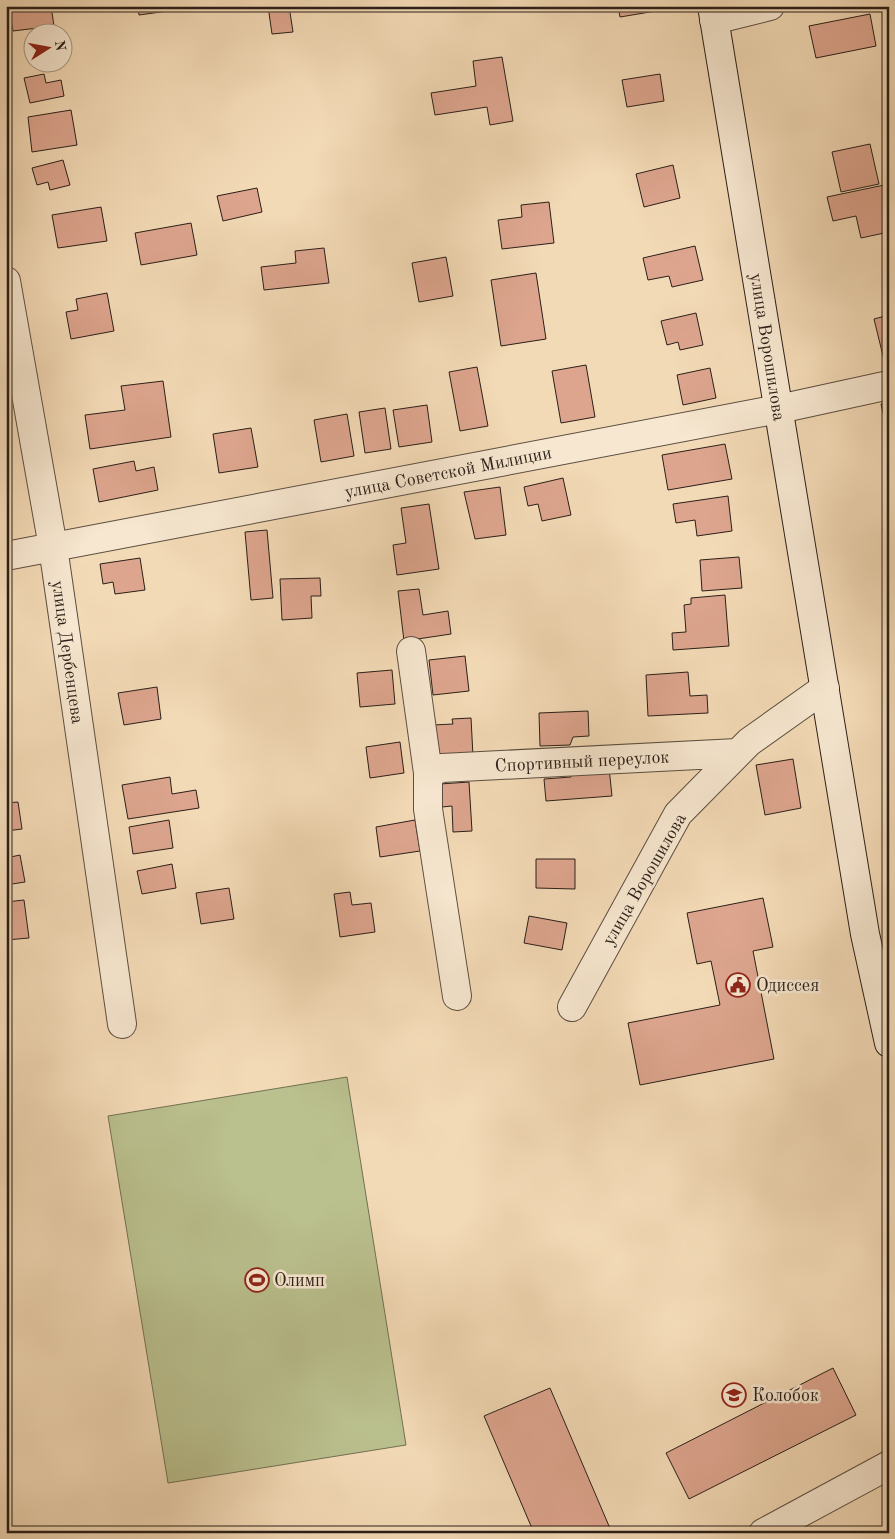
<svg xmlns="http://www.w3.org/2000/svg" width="895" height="1539" font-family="'Old Standard TT',serif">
<rect width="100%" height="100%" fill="#f3dab6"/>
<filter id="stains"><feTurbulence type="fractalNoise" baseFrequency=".004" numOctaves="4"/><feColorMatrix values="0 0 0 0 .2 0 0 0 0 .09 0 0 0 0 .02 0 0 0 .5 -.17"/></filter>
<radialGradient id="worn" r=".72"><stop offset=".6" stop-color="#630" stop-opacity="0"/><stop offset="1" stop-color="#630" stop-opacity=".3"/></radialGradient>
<path fill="#bac08e" stroke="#727053" d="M347,1077L406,1445L168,1483L108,1116Z"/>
<path fill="#dda58e" stroke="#2a1f18" d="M9,6H51L54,26L13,31Z
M138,6H175V10L139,15Z
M268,6H289L293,32L272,34Z
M618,6H661L662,10L620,17Z
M870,14L876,46L816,58L809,26Z
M502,57L513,121L490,125L487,107L435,115L431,93L476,86L473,61Z
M44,74L46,83L61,80L64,96L30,103L24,78Z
M660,74L664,101L627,107L622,80Z
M71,110L77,145L32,152L28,117Z
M870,144L879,184L841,192L832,152Z
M63,160L70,185L50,190L48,182L37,185L32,168Z
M673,165L680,198L644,207L636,174Z
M889,184V232L861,238L856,216L833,221L827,197Z
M257,188L262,212L223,221L217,196Z
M549,202L554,243L502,249L498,220L522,217L521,205Z
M101,207L107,241L58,248L52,215Z
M191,223L197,255L141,265L135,233Z
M695,246L703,280L672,287L669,276L648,280L643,258Z
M324,248L329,283L264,290L261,267L296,263L295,251Z
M446,257L453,296L419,302L412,263Z
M536,273L546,339L501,346L491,280Z
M107,293L114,331L71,339L66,312L78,310L76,299Z
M696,313L703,345L680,350L678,342L667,345L661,321Z
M889,315V359L884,360L874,319Z
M586,365L595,417L561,423L552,371Z
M477,367L488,426L460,431L449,372Z
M710,368L716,398L683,405L677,375Z
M163,381L171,437L90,449L85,415L125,410L121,386Z
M889,403V440L881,404Z
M427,405L432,442L399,447L393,410Z
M385,408L391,449L365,453L359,412Z
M347,414L354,456L321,462L314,420Z
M251,428L258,467L219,473L213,434Z
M725,444L732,479L668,490L662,455Z
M134,461L136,471L154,467L158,490L99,502L93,469Z
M563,478L571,515L542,521L538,504L528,506L524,487Z
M500,487L506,535L475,539L464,492Z
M728,496L732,531L697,536L695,520L676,523L673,504Z
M429,504L439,569L397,575L393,545L406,543L401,508Z
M889,526V556L883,528Z
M267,530L273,598L251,600L245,532Z
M739,557L742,588L702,591L700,560Z
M140,558L145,590L115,594L113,582L103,584L100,564Z
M320,578L321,596H311L312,618L282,620L280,579Z
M419,589L423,615L448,611L451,634L404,641L398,591Z
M725,595L729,646L673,650L672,633L686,632L684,605L691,604V598Z
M465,656L469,691L433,695L429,660Z
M392,670L395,704L360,707L357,673Z
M688,672L690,696L707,695L708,713L648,716L646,675Z
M157,687L161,719L124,725L118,693Z
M588,711L589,736L573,737L570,745L540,746L539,713Z
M471,718L473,756L435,758L433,725L453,724L452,719Z
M400,742L404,773L370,778L366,747Z
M793,759L801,808L765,815L756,765Z
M609,768L612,796L546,801L544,779L571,777L574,770Z
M170,777L172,794L196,790L199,808L128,819L122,785Z
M469,782L472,831L453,832L452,806L442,807L440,784Z
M18,802L22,829L6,831V803Z
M169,820L173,848L133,854L129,827Z
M415,820L420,851L380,857L376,827Z
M20,855L25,882L6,885V858Z
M536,859H575V889L536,888Z
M172,864L176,888L142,894L137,871Z
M229,888L234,919L201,924L196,893Z
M350,892L352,905L371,903L375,932L340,937L334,894Z
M763,898L773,947L753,951L774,1059L640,1085L628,1023L720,1005L711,961L697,964L687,913Z
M24,900L29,938L6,940V902Z
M529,916L567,923L562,950L524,943Z
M833,1368L856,1415L689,1499L666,1453Z
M550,1388L612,1533H534L484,1416Z"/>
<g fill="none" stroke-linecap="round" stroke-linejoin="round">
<g stroke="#5c4e40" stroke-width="30">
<path id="street" d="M714,20L770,6
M6,281L53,547L122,1024
M6,556L779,409L889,385
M411,651L428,773
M457,996L428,809V773L442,768L737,753
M572,1007L678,814L749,742L825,688
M763,1533L889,1465"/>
</g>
<g stroke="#2a1f18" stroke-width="30">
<path id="secondary" d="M712,6L865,934L889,1043"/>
</g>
<use href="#street" stroke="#f7e7d0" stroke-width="28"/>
<use href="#secondary" stroke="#f7e7d0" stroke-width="28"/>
</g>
<defs>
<g id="civic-ring" transform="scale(1.25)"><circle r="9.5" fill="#f7e7d0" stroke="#8f2418" stroke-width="1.5"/><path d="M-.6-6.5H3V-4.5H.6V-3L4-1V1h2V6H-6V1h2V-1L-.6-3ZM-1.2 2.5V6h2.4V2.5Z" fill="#8f2418"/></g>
<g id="stadium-ring" transform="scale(1.25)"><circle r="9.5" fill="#f7e7d0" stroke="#8f2418" stroke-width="1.5"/><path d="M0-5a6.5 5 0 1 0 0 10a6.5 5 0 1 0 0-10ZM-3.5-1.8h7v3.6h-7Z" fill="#8f2418"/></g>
<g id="school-ring" transform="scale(1.25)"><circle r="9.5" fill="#f7e7d0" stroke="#8f2418" stroke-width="1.5"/><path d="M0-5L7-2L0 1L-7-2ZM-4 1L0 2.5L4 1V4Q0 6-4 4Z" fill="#8f2418"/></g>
</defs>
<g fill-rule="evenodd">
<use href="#civic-ring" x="738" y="985"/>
<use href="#stadium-ring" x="257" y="1280"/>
<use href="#school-ring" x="734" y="1395"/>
</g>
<g text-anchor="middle" stroke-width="5" stroke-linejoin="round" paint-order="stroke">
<g font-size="18" fill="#2a1f18" stroke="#f7e7d0">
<text transform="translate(768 347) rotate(81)" y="6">улица Ворошилова</text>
<text transform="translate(448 472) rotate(-11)" y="6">улица Советской Милиции</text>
<text transform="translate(68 652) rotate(82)" y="6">улица Дербенцева</text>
<text transform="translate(582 761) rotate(-3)" y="6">Спортивный переулок</text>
<text transform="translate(644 879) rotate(-60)" y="6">улица Ворошилова</text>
</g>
<g font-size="18" fill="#2a1f18" stroke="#f7e7d0" text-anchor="start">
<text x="756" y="991">Одиссея</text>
<text x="274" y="1286">Олимп</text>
<text x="752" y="1401">Колобок</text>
</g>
</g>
<rect width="895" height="1539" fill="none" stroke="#f3dab6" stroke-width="25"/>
<rect x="8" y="8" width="880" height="1524" fill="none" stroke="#2a1f18" stroke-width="2.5"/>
<rect x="12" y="12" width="870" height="1514" fill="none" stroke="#2a1f18"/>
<g transform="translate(48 48) rotate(79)"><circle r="24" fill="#f7e7d0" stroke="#a59786"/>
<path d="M0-4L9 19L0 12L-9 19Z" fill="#8f2418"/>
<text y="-8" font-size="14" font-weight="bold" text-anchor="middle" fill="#2a1f18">N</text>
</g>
<rect width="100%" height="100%" filter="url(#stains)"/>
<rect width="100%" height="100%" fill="url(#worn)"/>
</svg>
